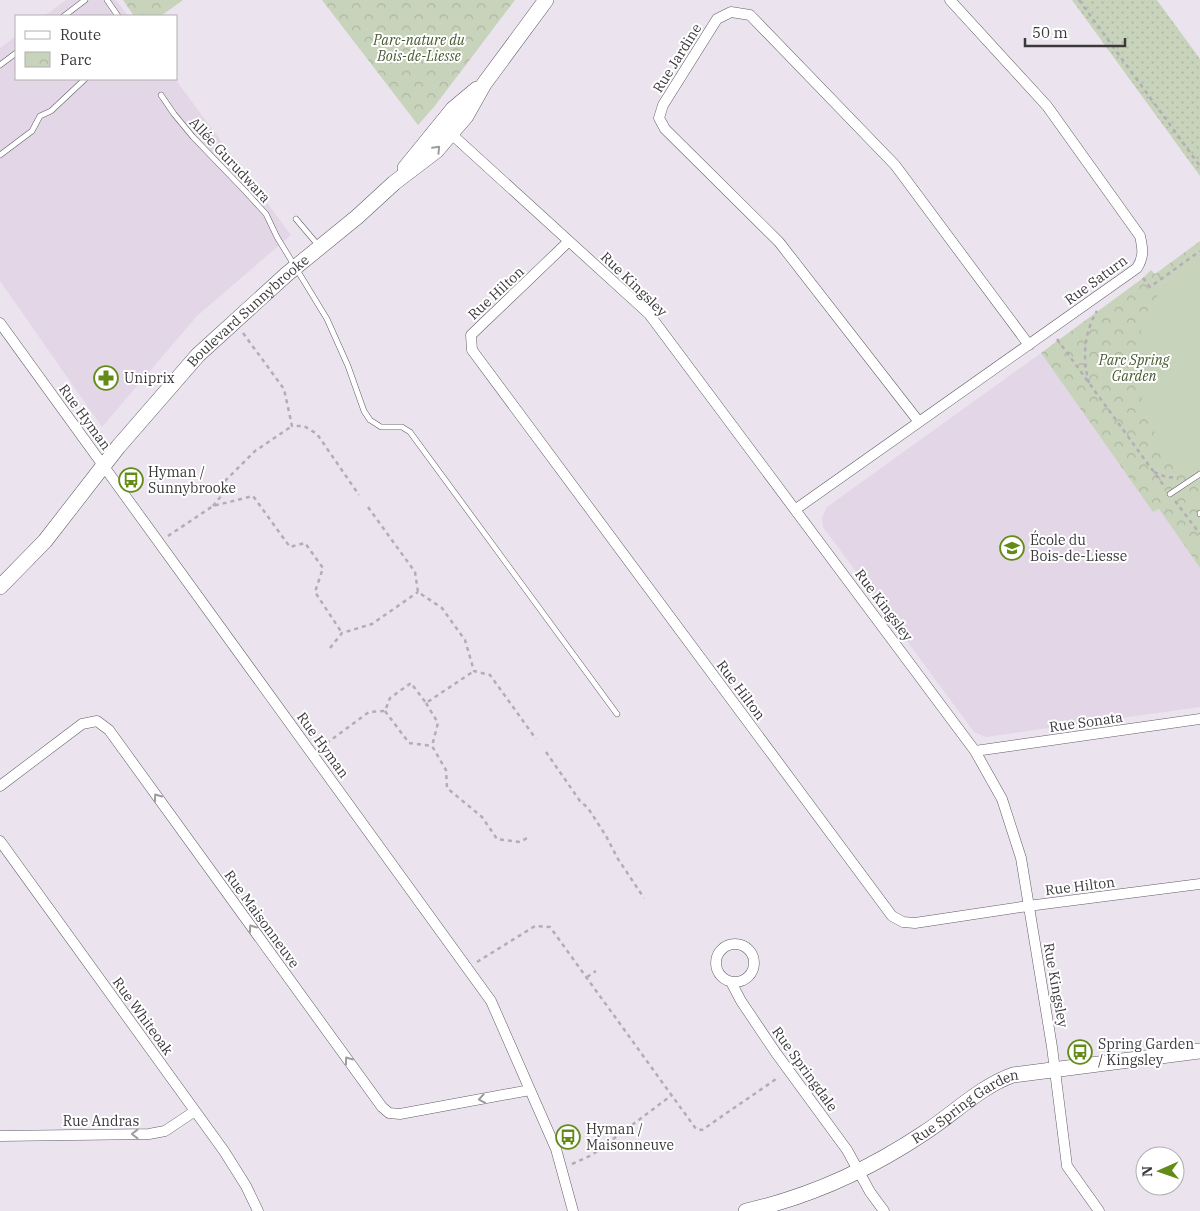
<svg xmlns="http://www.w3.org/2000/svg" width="1200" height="1211" font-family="'IBM Plex Serif',serif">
<defs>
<pattern id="grass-dots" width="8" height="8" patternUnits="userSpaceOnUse" patternTransform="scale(1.25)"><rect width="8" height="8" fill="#c8d3bb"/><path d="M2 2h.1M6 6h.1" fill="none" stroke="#adb6a2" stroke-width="1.8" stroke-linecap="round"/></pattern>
<pattern id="park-crowns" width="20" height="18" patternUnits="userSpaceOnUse" patternTransform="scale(1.25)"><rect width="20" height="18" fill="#c8d3bb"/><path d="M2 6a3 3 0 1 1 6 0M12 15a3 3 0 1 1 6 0" fill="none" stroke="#adb6a2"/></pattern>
</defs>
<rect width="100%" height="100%" fill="#ebe4ef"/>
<path fill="#e2d6e7" d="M66,0H116L128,16H44Z
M16,36V79H175L291,235L197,316L102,427L0,281V48Z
M1041,353L1153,512L1159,509L1200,568V707L986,737L974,732L823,527L822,517L827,507Z"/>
<path fill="url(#grass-dots)" d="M1072,0H1157L1200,59V176Z"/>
<path fill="url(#park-crowns)" d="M123,0H183L161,16H134Z
M322,0H515L434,107L418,125Z
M1200,241V568L1159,509L1153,512L1041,353L1143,278L1151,270L1155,274Z"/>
<path fill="#c8d3bb" d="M1200,253V467L1189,475C1167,457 1152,433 1144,405C1125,340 1147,293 1200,253Z"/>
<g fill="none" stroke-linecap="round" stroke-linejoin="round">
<g stroke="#625c65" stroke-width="6">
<path id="lane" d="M107,0L118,16
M64,16L85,0
M0,65L16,53
M161,95L174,114L193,137L245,191L266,214L277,237L327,319L348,366L364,411L370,420L381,427H402L410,432L617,714
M0,155L32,131L40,116L51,111L85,79
M296,219L318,245
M1170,494L1200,474
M1200,514V513"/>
</g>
<g stroke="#625c65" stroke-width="11">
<path id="street" d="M447,130L649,314L975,751L1002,799L1021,858L1052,1047L1067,1166L1099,1211
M569,241L471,335L472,350L892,916L903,922L915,923L1028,906L1200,884
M0,323L491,1001L556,1149L573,1211
M919,422L779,242L665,129L659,118L663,105L717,19L731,12L750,15L895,165L1029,345
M796,509L1137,268C1144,257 1143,249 1140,236L1047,106L950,0
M975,751L1200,719
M0,786L82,724L97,721L109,730L382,1107L389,1113L400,1114L530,1090
M0,841L224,1151L246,1186L258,1211
M716 963a19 19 0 1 1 38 0a19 19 0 1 1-38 0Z
M731,982L741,1001L776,1053L847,1150L870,1192L884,1211
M0,1136L149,1134L165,1131L195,1111"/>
</g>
<g stroke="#625c65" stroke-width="16">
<g id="secondary">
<path d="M405,168L453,109L477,89"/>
<path id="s1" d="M0,587L45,541L118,447L198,355L287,274L357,217L394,183L436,151L466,116L484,84L546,0"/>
<path id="s2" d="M746,1211C809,1197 870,1169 924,1133C952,1115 981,1086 1013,1075L1200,1051"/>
</g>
</g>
<path stroke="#b3adb6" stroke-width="2.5" stroke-dasharray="4 4" stroke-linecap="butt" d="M1079,0L1200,166
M1143,278L1150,287L1200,251
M243,333L284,389L292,426H304L317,434L359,495
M1057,339L1164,486
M1089,383C1082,358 1084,333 1097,311
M1154,472L1166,477L1178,478
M1175,501L1200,534
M213,506L226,490L222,484L255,451L292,426
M368,507L415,572L418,592L442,608L465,640L474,671L490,675L536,739
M168,536L213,506L253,496L290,547L305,543L323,568L315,592L342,633
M330,648L342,633L372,624L418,592
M426,703L438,723L432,746L446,770L447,788L482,817L497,839L520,842L529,837
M385,711L409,743L432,746
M320,748L369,712L385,711L390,698L411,683L426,703L474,671
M546,752L580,801L588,808L606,836L618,859L644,898
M477,962L535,926L550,927L696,1129L702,1130L779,1077
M587,977L596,971
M572,1164L592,1155L672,1095"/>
<use href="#lane" stroke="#fff" stroke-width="5"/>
<use href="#street" stroke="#fff" stroke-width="10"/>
<use href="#secondary" stroke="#fff" stroke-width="15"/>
</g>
<defs><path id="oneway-chevron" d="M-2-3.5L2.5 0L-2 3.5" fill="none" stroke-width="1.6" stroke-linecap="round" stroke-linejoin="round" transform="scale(1.25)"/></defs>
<g stroke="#9e9c9e">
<use href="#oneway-chevron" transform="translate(437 149) rotate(-46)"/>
<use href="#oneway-chevron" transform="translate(157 797) rotate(-126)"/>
<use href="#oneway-chevron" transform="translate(252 928) rotate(-126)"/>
<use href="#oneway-chevron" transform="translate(348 1060) rotate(-126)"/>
<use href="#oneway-chevron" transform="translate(482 1099) rotate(170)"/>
<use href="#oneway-chevron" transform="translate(135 1134) rotate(180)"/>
</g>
<defs>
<g id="pharmacy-ring" transform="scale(1.25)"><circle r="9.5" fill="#fff" stroke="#638b17" stroke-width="1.5"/><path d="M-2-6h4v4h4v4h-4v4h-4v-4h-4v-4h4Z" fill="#638b17"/></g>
<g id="bus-ring" transform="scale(1.25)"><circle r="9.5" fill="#fff" stroke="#638b17" stroke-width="1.5"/><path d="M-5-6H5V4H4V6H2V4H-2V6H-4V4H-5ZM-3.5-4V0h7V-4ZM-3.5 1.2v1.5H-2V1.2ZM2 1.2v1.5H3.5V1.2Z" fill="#638b17"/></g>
<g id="school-ring" transform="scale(1.25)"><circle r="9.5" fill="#fff" stroke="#638b17" stroke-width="1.5"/><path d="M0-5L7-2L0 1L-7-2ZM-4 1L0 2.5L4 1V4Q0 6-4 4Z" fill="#638b17"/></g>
</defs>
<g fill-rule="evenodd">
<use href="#pharmacy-ring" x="106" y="378"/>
<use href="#bus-ring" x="131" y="480"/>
<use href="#school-ring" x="1012" y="548"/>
<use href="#bus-ring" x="1080" y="1052"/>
<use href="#bus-ring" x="568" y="1137"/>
</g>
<g text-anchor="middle" stroke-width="4" stroke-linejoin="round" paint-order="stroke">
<g font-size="14" font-style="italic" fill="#485a2f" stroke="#fff">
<text x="419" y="45">Parc-nature du<tspan x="419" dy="16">Bois-de-Liesse</tspan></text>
<text x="1134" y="365">Parc Spring<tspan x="1134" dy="16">Garden</tspan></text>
</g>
<g font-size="14" fill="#3c393d" stroke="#fff">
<text transform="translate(677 58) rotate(-58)" y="5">Rue Jardine</text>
<text transform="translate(230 160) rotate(47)" y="5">Allée Gurudwara</text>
<text transform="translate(1096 280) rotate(-36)" y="5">Rue Saturn</text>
<text transform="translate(634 284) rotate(44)" y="5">Rue Kingsley</text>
<text transform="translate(496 293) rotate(-43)" y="5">Rue Hilton</text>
<text dy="5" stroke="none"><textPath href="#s1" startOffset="372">Boulevard Sunnybrooke</textPath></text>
<text transform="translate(85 417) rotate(54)" y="5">Rue Hyman</text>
<text transform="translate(884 605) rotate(53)" y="5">Rue Kingsley</text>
<text transform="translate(741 690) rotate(53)" y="5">Rue Hilton</text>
<text transform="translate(1086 722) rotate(-8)" y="5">Rue Sonata</text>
<text transform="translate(323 745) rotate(54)" y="5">Rue Hyman</text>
<text transform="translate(1080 886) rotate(-7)" y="5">Rue Hilton</text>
<text transform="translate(262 919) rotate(54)" y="5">Rue Maisonneuve</text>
<text transform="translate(1056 985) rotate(80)" y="5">Rue Kingsley</text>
<text transform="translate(143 1016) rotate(54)" y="5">Rue Whiteoak</text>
<text transform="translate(805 1069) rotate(54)" y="5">Rue Springdale</text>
<text dy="5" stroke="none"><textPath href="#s2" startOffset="245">Rue Spring Garden</textPath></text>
<text x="101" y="1126">Rue Andras</text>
</g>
<g font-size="14" fill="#3c393d" stroke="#fff" text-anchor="start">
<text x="124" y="383">Uniprix</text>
<text x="148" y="477">Hyman /<tspan x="148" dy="16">Sunnybrooke</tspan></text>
<text x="1030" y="545">École du<tspan x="1030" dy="16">Bois-de-Liesse</tspan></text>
<text x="1098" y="1049">Spring Garden<tspan x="1098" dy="16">/ Kingsley</tspan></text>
<text x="586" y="1134">Hyman /<tspan x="586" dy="16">Maisonneuve</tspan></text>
</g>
</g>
<rect x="15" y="15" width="162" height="65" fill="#ffffff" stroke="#b1b0b1"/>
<rect x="25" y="31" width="25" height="8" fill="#ffffff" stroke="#b1b0b1"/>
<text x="60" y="40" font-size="15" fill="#3c393d">Route</text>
<rect x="25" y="52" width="25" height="15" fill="url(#park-crowns)" stroke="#b1b0b1"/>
<text x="60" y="65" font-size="15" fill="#3c393d">Parc</text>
<g transform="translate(1160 1171) rotate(268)"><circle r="24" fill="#ffffff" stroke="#b1b0b1"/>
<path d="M0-4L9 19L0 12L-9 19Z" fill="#638b17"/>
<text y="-8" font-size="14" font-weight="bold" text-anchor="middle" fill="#3c393d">N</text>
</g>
<path d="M1025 38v8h100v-8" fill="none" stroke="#3c393d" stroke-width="2.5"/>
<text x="1032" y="38" font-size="15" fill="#3c393d" stroke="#ffffff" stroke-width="4" paint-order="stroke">50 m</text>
</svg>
